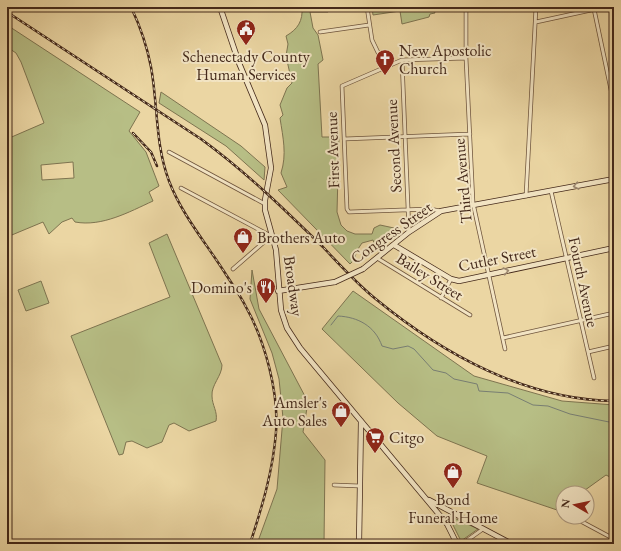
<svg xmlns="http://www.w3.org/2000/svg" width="621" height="551" font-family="'EB Garamond',serif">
<rect width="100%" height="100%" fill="#ebd6a3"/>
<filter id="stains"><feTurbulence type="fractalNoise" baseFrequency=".005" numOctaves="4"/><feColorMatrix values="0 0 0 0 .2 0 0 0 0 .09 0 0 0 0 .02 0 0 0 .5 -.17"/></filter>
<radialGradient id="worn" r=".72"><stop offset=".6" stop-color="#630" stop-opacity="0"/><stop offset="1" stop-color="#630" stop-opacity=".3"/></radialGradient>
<path fill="#b7be85" stroke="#7e7450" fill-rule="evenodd" d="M302,7H327L328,12H310L313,28L318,35L323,60L318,64L322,137H339L337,212L341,225L347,231L355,234H372L374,228L380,225L394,228V236L377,251L373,240L362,243L356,252L355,259L350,264L278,190L287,187L281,173C287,154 283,138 280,118L283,115L280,105L287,88L292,83L286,56L288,44L286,36C298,29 303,21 302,7Z
M372,7H433L435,13L430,14L429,17L402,24L400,11L373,15Z
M7,25L140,112L129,131L146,152L159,186L149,192L153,201C129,212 102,227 75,222L72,218L62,222L49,234L43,222L7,237V139L44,123L21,62L16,53L7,47ZM73,162L74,178L42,180L41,165Z
M161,92L241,146L265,167L264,180L226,146L159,103Z
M167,234L222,365C222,376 211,385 212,396C212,405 218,412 216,421L189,431L174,423L169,425L162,442L147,448L132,441L126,442L123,454L119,455L71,336L170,297L149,243Z
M252,270L259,309L308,402L303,432L325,460L324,544H257L277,489L283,418L279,379L272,353L250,299Z
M41,281L49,303L26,311L18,290Z
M353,291L474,376L562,401L614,405V479L606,475L581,493H563V506L557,510L477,483L487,456L437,436L398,403L322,329Z
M452,517L478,529L461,541L450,519Z"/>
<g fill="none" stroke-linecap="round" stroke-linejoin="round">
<path stroke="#787e73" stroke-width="1" d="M331,325L338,316C358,317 375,326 382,346L393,349L408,346L414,349L433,370L446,373L454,379L477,384L479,391L508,393L533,405L548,406L570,414L614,423"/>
<g stroke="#6e543c" stroke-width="4.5">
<path id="street" d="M367,7L372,40L385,67
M466,7V58L473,203L505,349
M594,9L614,104
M536,22L605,7
M320,32L369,25
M402,60L409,232
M344,139L470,134
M169,152L265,204
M181,188L271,236L233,269
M551,191L594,378
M526,196L536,7
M441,211L429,209L349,212L347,209L342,86L402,60L466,58
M377,258L470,315
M441,298L451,279
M503,338L614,313
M588,352L614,346
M334,485L360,486
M573,517L614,539
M462,544L483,529"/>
</g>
<g stroke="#44291a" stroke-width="6">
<path id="secondary" d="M220,7L239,63L265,125L271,168L265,200V210L276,250L281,310L287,328L300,348L447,524L457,544
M394,245L451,279L459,281L614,248
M363,269L409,232L441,211L614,179
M278,291L335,282
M429,500L512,544
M359,544L361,421"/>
</g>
<use href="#street" stroke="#f2e4c3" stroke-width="3"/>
<use href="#secondary" stroke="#f2e4c3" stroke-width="4.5"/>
<g stroke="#44291a" stroke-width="2.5">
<path id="rail" d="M131,7C140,26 147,46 151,67C158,105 155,144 169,181C182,215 206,243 225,273C232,284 240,295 246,307C265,341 279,393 276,432C273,471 262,507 250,544
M7,12L201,139C245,171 284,209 323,247C340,265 357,284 377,300C443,354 526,400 614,401
M133,133L151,152L157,166"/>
</g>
<use href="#rail" stroke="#f2e4c3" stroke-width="1" stroke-dasharray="3" stroke-linecap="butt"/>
<g stroke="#44291a" stroke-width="6" stroke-linecap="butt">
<path id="secondary-bridge" d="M335,282L363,269"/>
</g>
<use href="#secondary-bridge" stroke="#f2e4c3" stroke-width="4.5"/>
</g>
<defs><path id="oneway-chevron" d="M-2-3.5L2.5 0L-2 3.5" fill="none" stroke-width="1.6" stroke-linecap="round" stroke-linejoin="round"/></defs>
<g stroke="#9b866e">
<use href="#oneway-chevron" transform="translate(576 186) rotate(169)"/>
<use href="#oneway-chevron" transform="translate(506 271) rotate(-12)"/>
</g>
<defs>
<g id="civic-pin" transform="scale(1)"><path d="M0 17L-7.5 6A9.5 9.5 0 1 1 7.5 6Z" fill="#8f2418" stroke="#f2e4c3"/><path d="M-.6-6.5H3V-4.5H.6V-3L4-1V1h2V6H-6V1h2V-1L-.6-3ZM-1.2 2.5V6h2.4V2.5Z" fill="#fff"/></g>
<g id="church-pin" transform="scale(1)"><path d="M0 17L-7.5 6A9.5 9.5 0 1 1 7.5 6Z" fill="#8f2418" stroke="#f2e4c3"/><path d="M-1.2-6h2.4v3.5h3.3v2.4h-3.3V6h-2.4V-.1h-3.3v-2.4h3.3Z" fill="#fff"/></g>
<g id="shop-pin" transform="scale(1)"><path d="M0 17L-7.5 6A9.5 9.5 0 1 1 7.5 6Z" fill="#8f2418" stroke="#f2e4c3"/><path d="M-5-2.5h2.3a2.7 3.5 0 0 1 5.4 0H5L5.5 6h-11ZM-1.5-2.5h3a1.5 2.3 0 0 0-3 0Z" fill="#fff"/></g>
<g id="restaurant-pin" transform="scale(1)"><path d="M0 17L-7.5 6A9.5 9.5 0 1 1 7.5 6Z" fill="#8f2418" stroke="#f2e4c3"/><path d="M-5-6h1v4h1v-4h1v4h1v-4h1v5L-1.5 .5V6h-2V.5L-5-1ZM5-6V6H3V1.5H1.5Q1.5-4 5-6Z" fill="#fff"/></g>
<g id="supermarket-pin" transform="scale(1)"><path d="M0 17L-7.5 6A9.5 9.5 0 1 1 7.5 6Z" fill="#8f2418" stroke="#f2e4c3"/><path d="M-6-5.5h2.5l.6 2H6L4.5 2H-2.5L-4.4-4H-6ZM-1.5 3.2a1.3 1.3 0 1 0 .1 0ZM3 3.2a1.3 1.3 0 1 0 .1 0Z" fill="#fff"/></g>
</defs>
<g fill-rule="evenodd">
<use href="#civic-pin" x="246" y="29"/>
<use href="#church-pin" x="385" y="59"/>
<use href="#shop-pin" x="243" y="237"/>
<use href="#restaurant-pin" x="266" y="287"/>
<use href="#shop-pin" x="341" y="411"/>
<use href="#supermarket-pin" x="375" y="437"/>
<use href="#shop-pin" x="453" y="472"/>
</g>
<g text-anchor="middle" stroke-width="4" stroke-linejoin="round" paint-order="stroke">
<g font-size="16" fill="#44291a" stroke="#f2e4c3" text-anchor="start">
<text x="399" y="56">New Apostolic<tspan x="399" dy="18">Church</tspan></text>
<text x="246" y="62" text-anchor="middle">Schenectady County<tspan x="246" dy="18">Human Services</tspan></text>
<text x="257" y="243">Brothers Auto</text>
<text x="252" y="293" text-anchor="end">Domino's</text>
<text x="327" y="408" text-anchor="end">Amsler's<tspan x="327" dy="18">Auto Sales</tspan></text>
<text x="389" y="443">Citgo</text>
<text x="453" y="505" text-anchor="middle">Bond<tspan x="453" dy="18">Funeral Home</tspan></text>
</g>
<g font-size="16" fill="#44291a" stroke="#f2e4c3">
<text transform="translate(393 146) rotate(-93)" y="6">Second Avenue</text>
<text transform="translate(332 150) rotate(-92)" y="6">First Avenue</text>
<text transform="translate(462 181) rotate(-95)" y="6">Third Avenue</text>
<text transform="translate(391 232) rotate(-35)" y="6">Congress Street</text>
<text transform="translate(497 258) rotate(-11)" y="6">Cutler Street</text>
<text transform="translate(430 276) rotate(32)" y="6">Bailey Street</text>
<text transform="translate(584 282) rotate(78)" y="6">Fourth Avenue</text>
<text transform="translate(294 286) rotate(82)" y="6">Broadway</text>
</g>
</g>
<rect width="621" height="551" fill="none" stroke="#ebd6a3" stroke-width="24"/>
<rect x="8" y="8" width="605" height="535" fill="none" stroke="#44291a" stroke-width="2"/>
<rect x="12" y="12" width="597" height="527" fill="none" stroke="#44291a"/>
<g transform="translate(575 505) rotate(279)"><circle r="19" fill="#f2e4c3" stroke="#ac997f"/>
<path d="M0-3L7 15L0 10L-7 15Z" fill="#8f2418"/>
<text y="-6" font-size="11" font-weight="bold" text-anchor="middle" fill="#44291a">N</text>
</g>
<rect width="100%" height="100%" filter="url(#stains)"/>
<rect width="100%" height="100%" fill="url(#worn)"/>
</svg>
